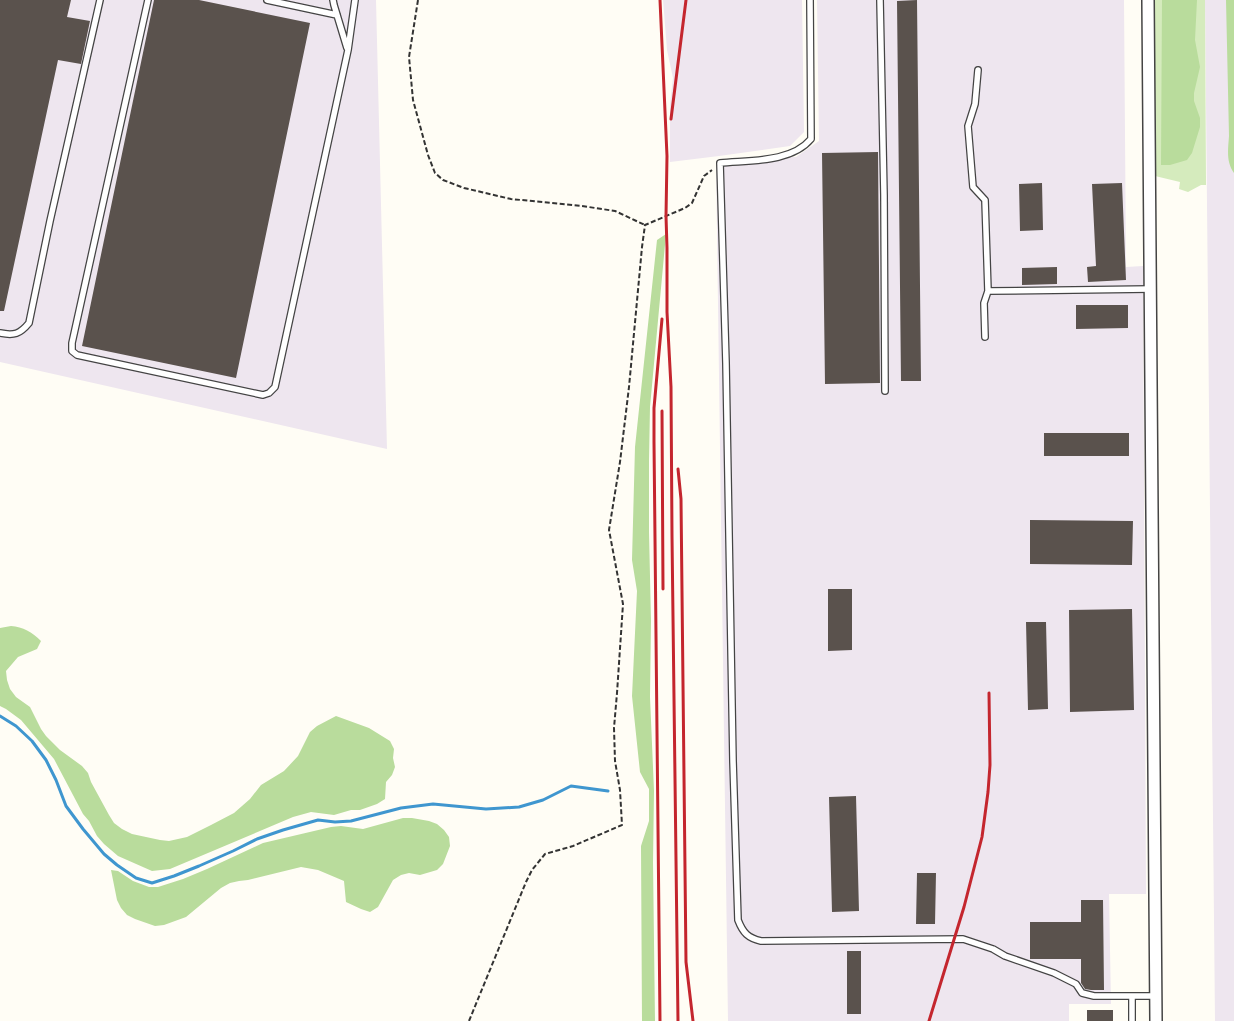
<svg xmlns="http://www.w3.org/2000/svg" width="1234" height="1021" font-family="Spectral,serif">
<rect width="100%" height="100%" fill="#fffdf5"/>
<path fill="#eee6ef" d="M0,0H376L387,449L0,362Z
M663,0H802L804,132L790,146L719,156L670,162V105L673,78L667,50Z
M817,0H1124L1126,267L1143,266L1146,894H1109L1111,1004H1069V1021H728L716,161L796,157L819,141Z
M1205,0H1234V1021H1215Z"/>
<path fill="#d5ebbd" d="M1152,0H1205L1206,185H1201L1188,192L1179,189L1180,182L1155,176Z"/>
<path fill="#b9dc9c" d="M1162,0H1197L1195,40L1200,67L1194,93V101L1200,118V127L1192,153L1187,160L1170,165H1161Z
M1226,0H1234V173C1226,162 1228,150 1229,136Z
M666,234L650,407L649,461V532L651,621L650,697L654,791L653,862L655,1021H642L641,846L649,821V789L640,772L632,696L637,591L632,560L635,447L657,240Z
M11,626C23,627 32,632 41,641L37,649L18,657L6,671L7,680L10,689L16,697L30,707L41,729L46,736L60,750L82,766L88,773L91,782L109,815L114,823L122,829L132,834L160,840L169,841L187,837L211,825L234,813L250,799L261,785L284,771L298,756L310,732L317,726L336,716L369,728L390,741L394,749L393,758L395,767L392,775L386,782L385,799L377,804L360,810H351L334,815L311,812L293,817L170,869L152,871L118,856L104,844L97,836L89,821L83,814L54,759L21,720L6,709L0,706V628Z
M403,818H412L429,821L437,824L444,830L449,837L450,846L443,864L437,870L420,875L409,873L401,875L393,880L378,907L370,912L361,909L346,902L344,881L318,870L301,867L248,880L239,881L230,883L221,888L186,917L164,925L155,926L135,919L127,915L121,908L117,900L111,870L118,871L133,881L149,887H158L183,879L207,869L263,843L331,827L341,826L363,829Z"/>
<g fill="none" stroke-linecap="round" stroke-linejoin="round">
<path stroke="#3f96cf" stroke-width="3" d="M0,716L16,726L32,741L46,760L56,780L66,806L83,829L104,854L117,865L136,878L152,883L174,876L199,866L233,851L257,839L283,830L318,820L335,822L351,821L401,808L433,804L486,809L519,807L543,800L571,786L608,791"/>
</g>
<path fill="#5a524d" d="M0,0H71L67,17L90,21L81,64L58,60L4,311H0Z
M154,0H199L310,23L236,378L82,346Z
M917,0L921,381H901L897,1Z
M878,152L880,383L825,384L822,153Z
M1042,183L1043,230L1020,231L1019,184Z
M1122,183L1126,280L1088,282L1087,267L1096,266L1092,184Z
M1057,267V284L1022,285V268Z
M1076,305H1128V328L1076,329Z
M1044,433H1129V456H1044Z
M1030,520L1133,521L1132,565L1030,564Z
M828,589H852V650L828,651Z
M1132,609L1134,710L1070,712L1069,610Z
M1026,622H1046L1048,709L1028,710Z
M856,796L859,911L832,912L829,797Z
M917,873H936L935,924H916Z
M1081,900H1103L1104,990H1091L1085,989L1081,983V959H1030V922H1081Z
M847,951H861V1014H847Z
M1087,1010H1113V1021H1087Z"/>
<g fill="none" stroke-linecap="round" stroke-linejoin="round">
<g stroke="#444" stroke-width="8">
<path id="lane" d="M148,0L72,343V351L77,355L263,395L269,393L275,387L348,50L355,0
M267,0L337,15
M333,0L334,5L347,48
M810,0L811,139C791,163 749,160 720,163L726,363L733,761L738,920C743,933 748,938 761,941L963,939L993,949L1005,956L1054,973L1076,984L1082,993L1094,996H1156
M880,0L884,195L885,391
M978,70L975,104L968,126L973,187L985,200L988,291L984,303L985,337
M988,291L1151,289
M0,333C14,336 20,334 29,323L50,221L100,0
M1132,996V1021"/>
</g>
<g stroke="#444" stroke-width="14">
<path id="street" d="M1148,0L1156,1021"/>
</g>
<path stroke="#333" stroke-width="2" stroke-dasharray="5 2.5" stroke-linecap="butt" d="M418,0L409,57L413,100L428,155L435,173L443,180L464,188L511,199L582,206L615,211L645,225
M469,1021L526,882L532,870L545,854L573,846L622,825L620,790L615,761L614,728L617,693L623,604L609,530L620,462L629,387L642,247L645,225L685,208L692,203L704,176L712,170"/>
<use href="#lane" stroke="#fff" stroke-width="5.5"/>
<use href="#street" stroke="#fff" stroke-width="11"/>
<path stroke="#c4262e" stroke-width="3" d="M660,0L667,156L666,216L667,248V312L671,387L672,536L678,1021
M671,119L686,0
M662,411L663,589
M678,469L681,499L686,962L693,1021
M660,1021L654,442V408L662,319
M929,1021L964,907L982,837L988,792L990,765L989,693"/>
</g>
</svg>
